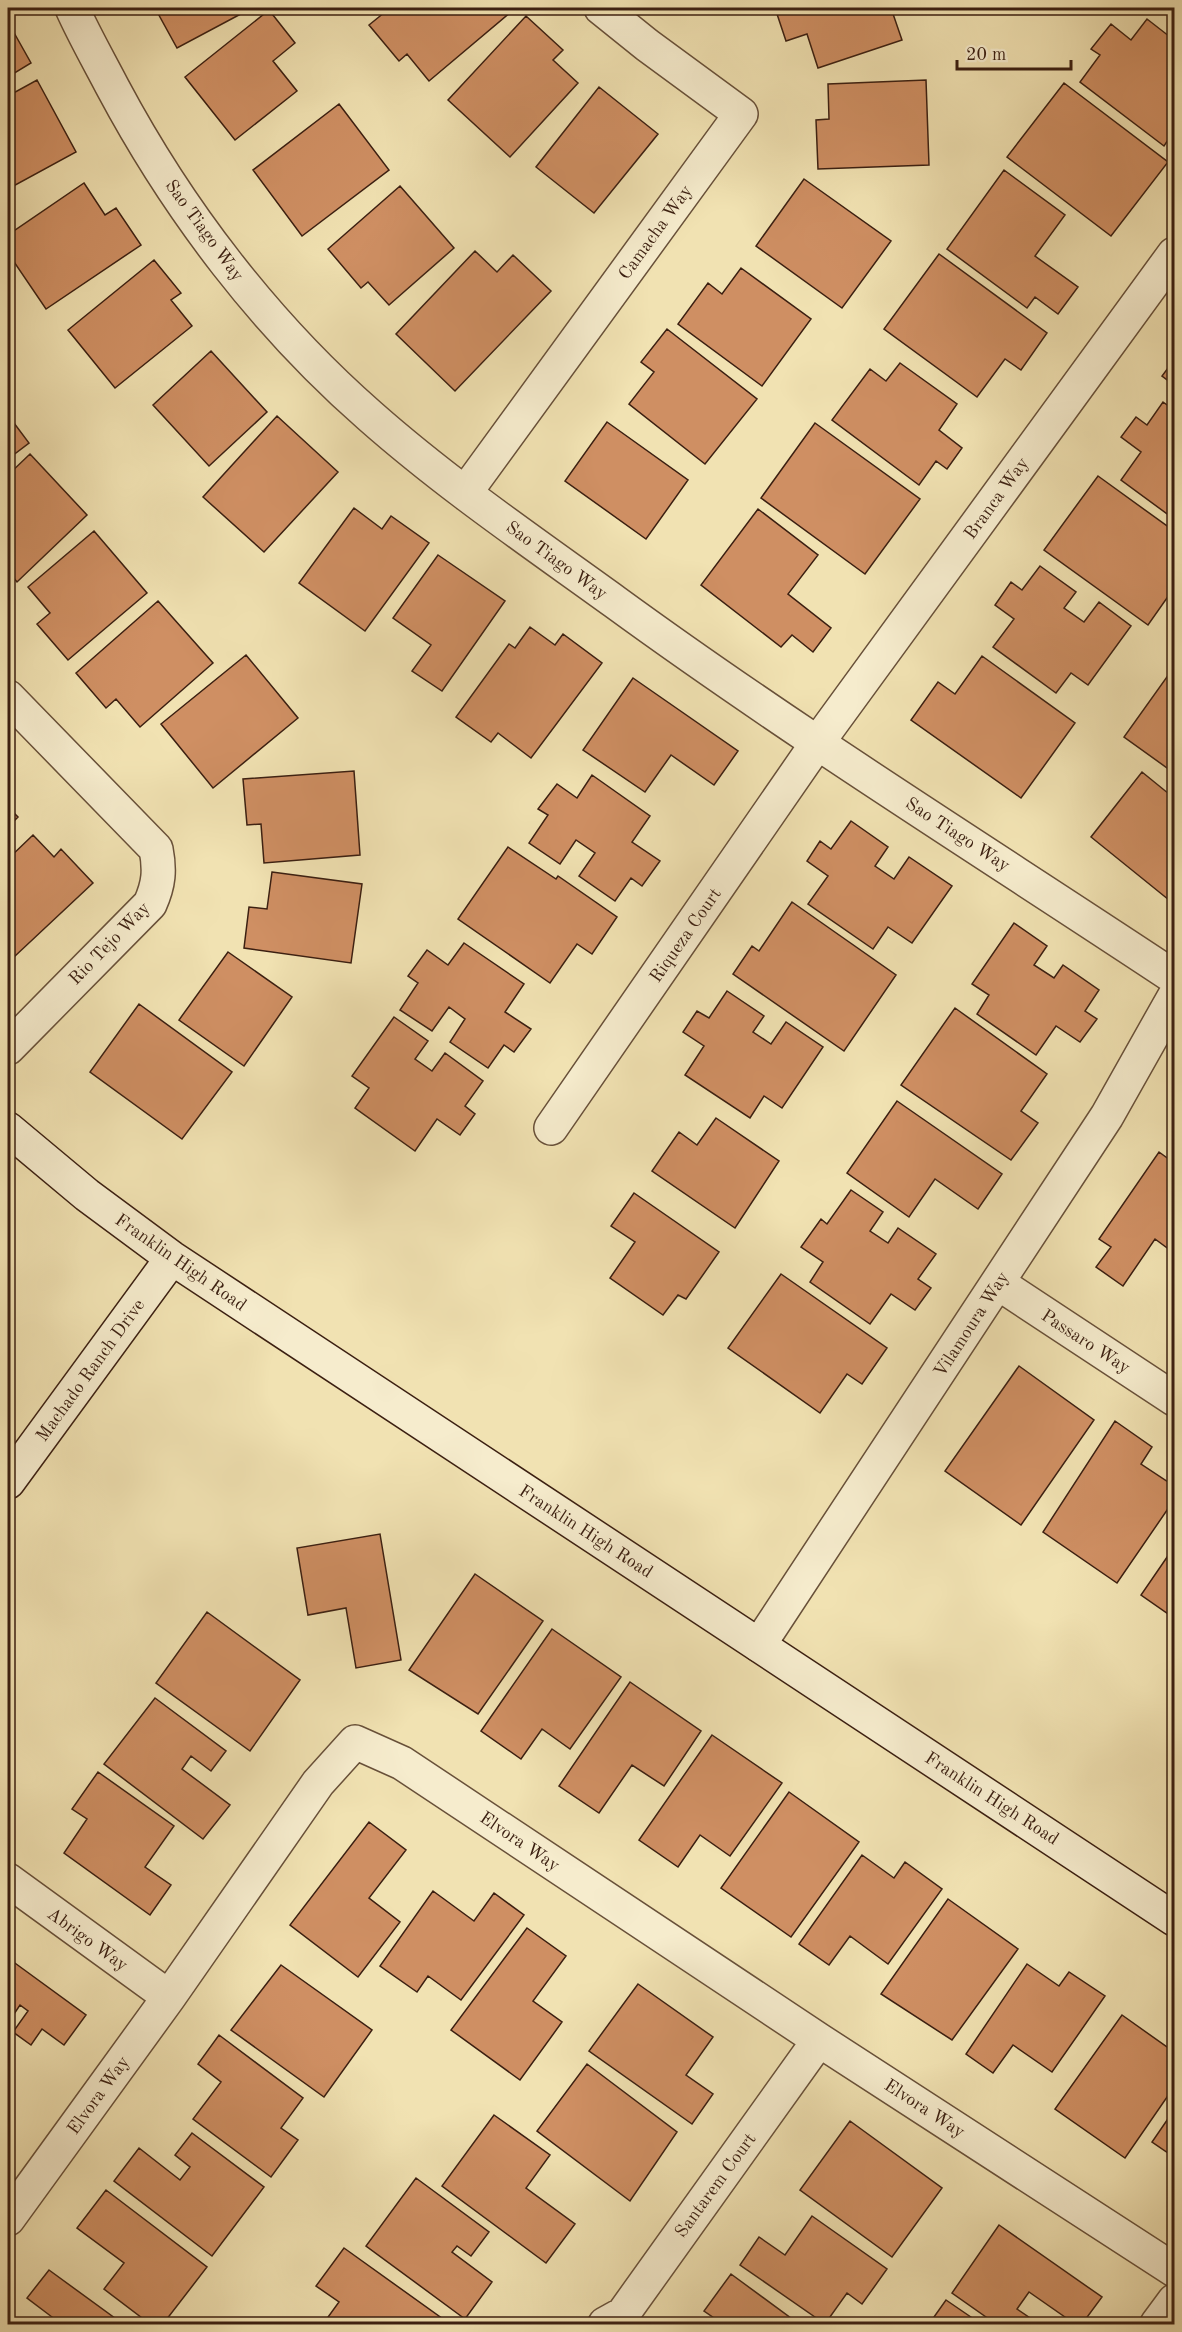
<svg xmlns="http://www.w3.org/2000/svg" width="1182" height="2332" font-family="'Old Standard TT',serif">
<rect width="100%" height="100%" fill="#f1e2b2"/>
<filter id="stains"><feTurbulence type="fractalNoise" baseFrequency=".00333" numOctaves="4"/><feColorMatrix values="0 0 0 0 .2 0 0 0 0 .09 0 0 0 0 .02 0 0 0 .5 -.17"/></filter>
<radialGradient id="worn" r=".72"><stop offset=".6" stop-color="#630" stop-opacity="0"/><stop offset="1" stop-color="#630" stop-opacity=".3"/></radialGradient>
<path fill="#cf8f63" stroke="#3b1f11" stroke-width="1.5" d="M155,8H252L177,48Z
M390,8H509L512,11L429,81L407,54L399,61L369,25Z
M775,8H891L902,40L818,68L807,34L786,41Z
M1159,8H1174V19Z
M269,10L295,43L273,61L297,91L235,140L185,77Z
M526,16L563,50L553,60L578,83L510,157L448,100Z
M1147,19L1174,40V131L1164,146L1080,82L1100,55L1091,49L1111,24L1131,40Z
M8,22L31,63L8,77Z
M37,80L76,152L8,189V96Z
M926,80L929,165L818,169L816,120L829,119L828,84Z
M1064,83L1168,162L1111,236L1007,157Z
M599,87L658,134L594,213L536,167Z
M339,104L389,170L302,236L253,170Z
M1004,170L1065,215L1035,256L1078,287L1058,314L1035,297L1027,308L947,249Z
M804,179L891,241L842,308L756,246Z
M84,183L105,215L116,208L141,245L46,309L8,253V235Z
M400,186L454,248L389,305L368,282L361,288L328,249Z
M475,251L497,272L513,255L551,291L455,391L396,334Z
M939,254L1047,333L1021,370L1005,359L977,397L884,329Z
M154,260L181,293L171,300L192,326L115,388L68,330Z
M741,268L811,319L762,386L678,324L708,283L722,294Z
M667,329L757,399L705,464L629,404L654,372L641,362Z
M211,351L267,412L209,466L153,405Z
M1174,360V385L1162,376Z
M900,363L957,404L939,430L962,448L947,469L936,461L919,485L832,420L870,369L886,381Z
M1163,402L1174,410V519L1121,480L1141,452L1121,437L1136,417L1147,425Z
M8,415L29,443L8,459Z
M277,416L338,472L264,552L203,497Z
M607,422L688,480L646,539L565,481Z
M815,423L920,499L865,574L761,498Z
M30,454L87,515L17,582L8,571V475Z
M1098,476L1174,531V588L1148,625L1044,550Z
M354,508L382,529L391,516L429,543L365,631L299,583Z
M758,509L818,555L788,594L831,628L813,652L792,635L781,647L701,585Z
M94,531L147,593L68,660L37,624L50,613L28,587Z
M438,555L505,601L442,691L412,671L431,645L393,618Z
M1040,566L1076,592L1064,608L1084,622L1099,602L1131,626L1088,685L1071,673L1056,693L993,647L1014,619L995,605L1011,582L1022,590Z
M158,601L213,663L140,727L116,699L106,708L76,673Z
M530,627L555,645L563,634L602,663L531,758L498,733L491,742L456,717L509,644L515,648Z
M246,655L298,718L213,788L161,724Z
M982,656L1075,723L1021,798L911,720L938,682L955,694Z
M1174,667V773L1124,737Z
M633,678L738,751L714,785L671,755L645,792L583,750Z
M354,771L360,855L264,863L261,824L247,825L243,779Z
M1142,772L1174,798V893L1169,900L1091,837Z
M592,775L650,816L632,842L660,861L642,886L631,878L615,901L579,876L595,853L576,840L560,864L529,843L548,815L538,809L557,784L577,798Z
M8,807L18,817L8,827Z
M851,821L888,847L875,866L894,879L909,857L952,886L912,943L888,927L873,949L808,904L828,876L807,861L820,841L831,849Z
M33,835L54,857L61,849L93,883L14,957L8,950V859Z
M508,847L556,879L558,876L617,917L592,954L577,944L550,983L458,919Z
M272,872L362,884L351,963L244,948L249,907L267,909Z
M792,902L896,975L844,1051L733,974L752,946L759,951Z
M1014,923L1047,946L1034,965L1054,978L1063,965L1099,990L1085,1011L1097,1019L1080,1042L1056,1026L1036,1055L977,1014L989,995L972,984Z
M464,943L524,984L505,1012L531,1029L514,1052L504,1045L488,1068L450,1042L465,1019L449,1007L432,1031L400,1010L418,983L408,976L427,950L448,965Z
M228,952L292,997L244,1066L179,1020Z
M727,991L764,1016L753,1032L771,1044L786,1022L823,1047L782,1108L764,1096L750,1118L685,1075L704,1046L683,1032L697,1011L709,1018Z
M139,1004L232,1072L182,1139L90,1072Z
M955,1008L1047,1074L1021,1111L1038,1123L1011,1160L901,1085Z
M394,1017L428,1041L415,1059L432,1071L445,1053L483,1081L465,1106L475,1114L460,1135L437,1119L415,1151L355,1108L369,1088L352,1076Z
M897,1101L1002,1174L978,1209L935,1179L909,1217L847,1173Z
M716,1118L779,1161L735,1228L652,1171L679,1132L697,1145Z
M1159,1152L1174,1163V1253L1155,1239L1123,1286L1096,1267L1111,1247L1099,1239Z
M851,1190L883,1212L870,1231L888,1243L898,1228L936,1254L918,1279L931,1288L915,1310L891,1294L870,1324L810,1282L823,1262L801,1247L821,1219L827,1224Z
M634,1193L719,1252L686,1299L678,1295L663,1315L610,1278L635,1242L611,1226Z
M781,1274L887,1348L862,1384L847,1374L820,1413L728,1348Z
M1019,1366L1094,1420L1021,1525L945,1471Z
M1115,1421L1152,1447L1141,1464L1174,1486V1500L1117,1583L1043,1532Z
M380,1534L401,1660L356,1668L346,1608L308,1615L297,1548Z
M1174,1547V1618L1141,1595Z
M475,1574L543,1621L478,1714L409,1670Z
M207,1612L300,1680L250,1751L156,1683Z
M552,1629L621,1677L570,1749L542,1729L521,1759L481,1731Z
M630,1682L701,1731L664,1786L632,1765L599,1813L559,1786Z
M155,1698L226,1751L211,1771L191,1756L182,1769L230,1805L203,1839L104,1764Z
M712,1735L782,1783L730,1856L700,1835L678,1867L639,1840Z
M98,1772L174,1826L145,1867L171,1885L150,1915L64,1853L87,1819L72,1809Z
M789,1792L859,1842L791,1937L721,1888Z
M369,1822L406,1850L369,1898L400,1922L358,1977L290,1925Z
M862,1855L894,1878L905,1862L942,1889L888,1964L850,1936L829,1965L799,1944Z
M433,1891L474,1921L494,1893L524,1915L461,2000L428,1976L417,1992L380,1966Z
M948,1899L1018,1949L952,2040L881,1994Z
M527,1928L566,1956L533,2001L562,2022L520,2080L451,2030Z
M8,1958L86,2015L64,2045L42,2029L31,2045L13,2032L28,2011L20,2005L8,2023Z
M1027,1964L1059,1986L1069,1972L1105,1996L1052,2072L1013,2045L993,2073L966,2054Z
M281,1965L372,2030L324,2097L231,2030Z
M638,1984L713,2037L686,2075L713,2094L692,2124L589,2051Z
M1122,2015L1174,2052V2087L1125,2158L1055,2109Z
M219,2035L303,2098L281,2128L298,2140L271,2177L193,2119L221,2082L198,2064Z
M587,2064L677,2132L630,2201L537,2131Z
M1174,2110V2157L1152,2142Z
M494,2115L550,2155L526,2188L575,2224L546,2263L442,2186Z
M850,2121L942,2188L892,2257L800,2190Z
M192,2133L264,2187L212,2256L114,2181L139,2148L180,2180L190,2167L175,2155Z
M416,2178L489,2232L471,2256L457,2246L452,2252L492,2282L465,2319L366,2246Z
M106,2190L207,2267L163,2324H150L104,2289L124,2263L77,2228Z
M812,2216L887,2269L862,2304L847,2293L825,2324L740,2265L759,2237L785,2255Z
M999,2225L1102,2297L1082,2324H1075L1029,2292L1017,2309L1039,2324H996L952,2293Z
M344,2248L450,2324H323L339,2302L316,2286Z
M49,2270L123,2324H46L52,2317L27,2298Z
M731,2274L799,2324H723L704,2311Z
M946,2300L981,2324H929Z"/>
<g fill="none" stroke-linecap="round" stroke-linejoin="round">
<g stroke="#685039" stroke-width="36">
<path id="street" d="M72,8C84,35 99,61 113,88C178,210 265,324 370,416C447,484 532,542 615,602C796,734 987,853 1174,977
M465,493L741,114L647,45L601,8
M8,697L156,849C160,870 159,884 150,904L8,1048
M551,1128L818,742L1174,254
M998,1283L1174,1399
M759,1645L1107,1116L1174,997
M8,1880L169,1997
M8,2219L169,1997L318,1783L355,1742L402,1763L819,2040L1174,2270
M605,2324L623,2314L819,2040
M1157,2324L1174,2301"/>
</g>
<g stroke="#3b1f11" stroke-width="36">
<path id="secondary" d="M8,1129L87,1195L172,1258L1174,1919
M8,1482L172,1258"/>
</g>
<use href="#street" stroke="#f6eccd" stroke-width="33"/>
<use href="#secondary" stroke="#f6eccd" stroke-width="33"/>
</g>
<g text-anchor="middle" stroke-width="4.5" stroke-linejoin="round" paint-order="stroke">
<g font-size="18" fill="#3b1f11" stroke="#f6eccd">
<text transform="translate(205 230) rotate(54)" y="6">Sao Tiago Way</text>
<text transform="translate(655 232) rotate(-54)" y="6">Camacha Way</text>
<text transform="translate(996 498) rotate(-54)" y="6">Branca Way</text>
<text transform="translate(557 560) rotate(36)" y="6">Sao Tiago Way</text>
<text transform="translate(958 834) rotate(33)" y="6">Sao Tiago Way</text>
<text transform="translate(685 935) rotate(-55)" y="6">Riqueza Court</text>
<text transform="translate(109 943) rotate(-46)" y="6">Rio Tejo Way</text>
<text transform="translate(181 1262) rotate(35)" y="6">Franklin High Road</text>
<text transform="translate(971 1324) rotate(-57)" y="6">Vilamoura Way</text>
<text transform="translate(1086 1341) rotate(33)" y="6">Passaro Way</text>
<text transform="translate(90 1370) rotate(-54)" y="6">Machado Ranch Drive</text>
<text transform="translate(586 1531) rotate(33)" y="6">Franklin High Road</text>
<text transform="translate(992 1798) rotate(33)" y="6">Franklin High Road</text>
<text transform="translate(520 1841) rotate(34)" y="6">Elvora Way</text>
<text transform="translate(88 1939) rotate(36)" y="6">Abrigo Way</text>
<text transform="translate(98 2095) rotate(-54)" y="6">Elvora Way</text>
<text transform="translate(925 2108) rotate(33)" y="6">Elvora Way</text>
<text transform="translate(715 2185) rotate(-54)" y="6">Santarem Court</text>
</g>
</g>
<rect width="1182" height="2332" fill="none" stroke="#f1e2b2" stroke-width="30"/>
<rect x="9" y="9" width="1164" height="2314" fill="none" stroke="#3b1f11" stroke-width="3"/>
<rect x="15" y="15" width="1152" height="2302" fill="none" stroke="#3b1f11" stroke-width="1.5"/>
<path d="M957 60v9h114v-9" fill="none" stroke="#3b1f11" stroke-width="3"/>
<text x="966" y="60" font-size="18" fill="#3b1f11" stroke="#f6eccd" stroke-width="4.5" paint-order="stroke">20 m</text>
<rect width="100%" height="100%" filter="url(#stains)"/>
<rect width="100%" height="100%" fill="url(#worn)"/>
</svg>
